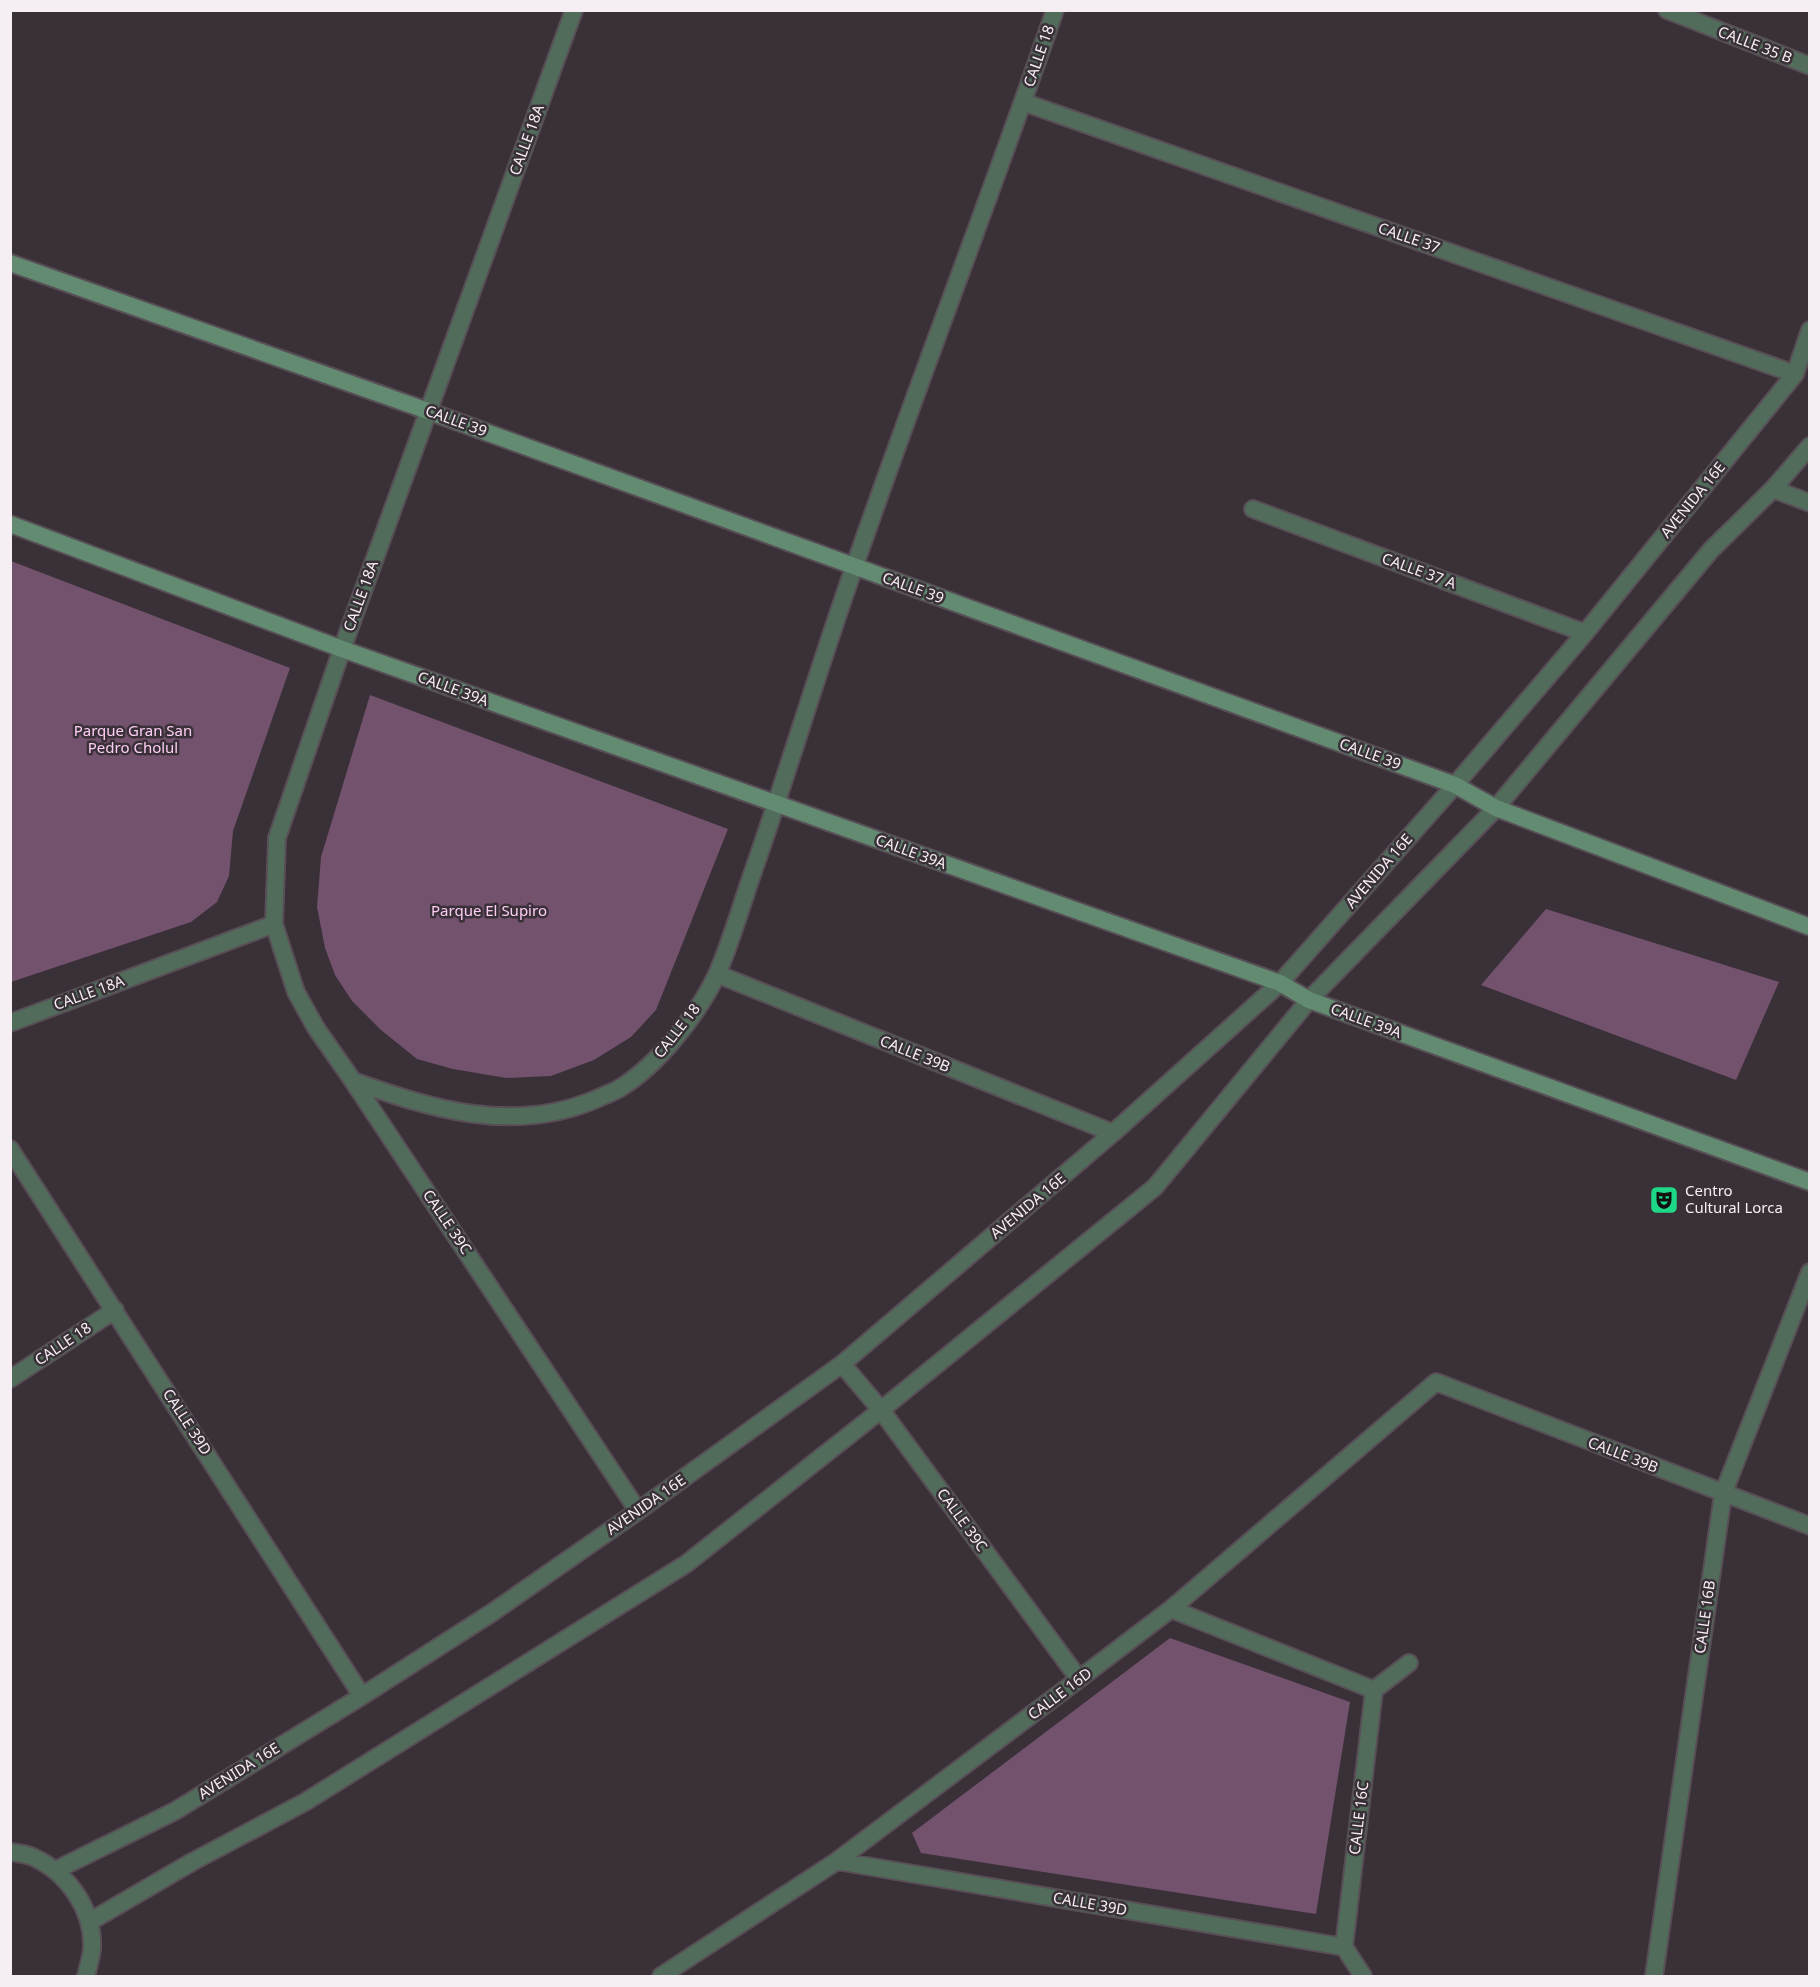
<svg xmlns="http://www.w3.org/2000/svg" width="1820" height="1987" font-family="'Noto Sans',sans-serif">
<rect width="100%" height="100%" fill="#3a3038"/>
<path fill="#72526c" d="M11,561L290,668L233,831L229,876L217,902L191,922L11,982Z
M370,695L728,829L656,1010L631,1037L594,1060L551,1076L506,1078L453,1069L417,1059L381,1030L352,1001L335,975L325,948L317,907L321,857Z
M1546,909L1779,982L1736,1080L1481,985Z
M1170,1638L1350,1702L1316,1914L921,1853L912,1833Z"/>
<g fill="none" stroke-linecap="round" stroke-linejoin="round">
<g stroke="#584e56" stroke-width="20">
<path id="minor" d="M574,10L342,649L277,838L274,924L296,992L316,1028L353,1081L638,1511
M1667,10L1810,66
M1023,102L1795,374
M1773,489L1810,503
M1253,509L1585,633
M717,974L1113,1133
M10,1023L274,924
M353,1081C432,1109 512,1134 594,1100C602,1096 612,1093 620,1088C657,1066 700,1012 718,972C732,939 742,903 754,869C789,769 819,666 855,565C919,380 991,196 1055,10
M10,1149L362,1696
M842,1364L881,1410L1079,1679
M10,1379L115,1310
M1171,1609L1374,1690
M1374,1690L1409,1663
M10,1852C18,1853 26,1854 33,1857C68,1873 94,1910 92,1949C91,1958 88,1968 86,1976
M837,1861L1344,1947
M56,1870L175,1811L362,1696L493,1612L638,1511L842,1364L1113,1133L1280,983L1455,785L1585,633L1795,374L1810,330
M89,1922L192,1862L305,1802L686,1564L881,1410L1155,1187L1309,1000L1496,808L1711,550L1773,489L1810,446
M1344,1947L1374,1690
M1344,1947L1363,1976
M661,1976L837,1861L1079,1679L1171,1609L1436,1382L1810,1526
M1654,1976L1723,1494L1810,1272"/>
</g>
<g stroke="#584e56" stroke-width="20">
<path id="secondary" d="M10,263L428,411L1455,785L1496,808L1810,927
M10,524L342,649L1280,983L1309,1000L1810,1182"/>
</g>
<use href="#minor" stroke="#526c5c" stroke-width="16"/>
<use href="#secondary" stroke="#628b72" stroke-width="16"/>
</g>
<defs>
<g id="theatre-square" transform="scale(1.5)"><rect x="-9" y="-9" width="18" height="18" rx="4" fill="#1fd887" stroke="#3a3038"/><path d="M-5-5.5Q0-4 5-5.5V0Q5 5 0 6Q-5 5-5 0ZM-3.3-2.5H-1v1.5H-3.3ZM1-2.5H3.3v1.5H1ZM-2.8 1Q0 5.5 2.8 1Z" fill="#111"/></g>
</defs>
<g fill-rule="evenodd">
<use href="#theatre-square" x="1664" y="1200"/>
</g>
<g text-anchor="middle" stroke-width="5" stroke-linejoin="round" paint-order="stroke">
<g font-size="15" fill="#f5eef3" stroke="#3a3038">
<text transform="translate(1755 45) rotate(21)" y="5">CALLE 35 B</text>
<text transform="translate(1039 56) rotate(-71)" y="5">CALLE 18</text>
<text transform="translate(527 140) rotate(-70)" y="5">CALLE 18A</text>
<text transform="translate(1409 238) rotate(19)" y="5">CALLE 37</text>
<text transform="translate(456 421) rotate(20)" y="5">CALLE 39</text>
<text transform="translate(1693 500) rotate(-51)" y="5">AVENIDA 16E</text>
<text transform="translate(1419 571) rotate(20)" y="5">CALLE 37 A</text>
<text transform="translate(913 588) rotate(20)" y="5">CALLE 39</text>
<text transform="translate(361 596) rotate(-70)" y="5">CALLE 18A</text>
<text transform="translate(453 689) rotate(20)" y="5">CALLE 39A</text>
<text transform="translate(1370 754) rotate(20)" y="5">CALLE 39</text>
<text transform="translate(911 852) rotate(20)" y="5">CALLE 39A</text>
<text transform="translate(1379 871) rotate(-49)" y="5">AVENIDA 16E</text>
<text transform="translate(89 993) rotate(-20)" y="5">CALLE 18A</text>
<text transform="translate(1366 1021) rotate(20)" y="5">CALLE 39A</text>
<text transform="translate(677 1031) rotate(-52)" y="5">CALLE 18</text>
<text transform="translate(915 1054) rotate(22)" y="5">CALLE 39B</text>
<text transform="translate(1028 1206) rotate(-40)" y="5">AVENIDA 16E</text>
<text transform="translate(447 1222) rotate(56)" y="5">CALLE 39C</text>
<text transform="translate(63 1344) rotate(-34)" y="5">CALLE 18</text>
<text transform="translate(187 1422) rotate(57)" y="5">CALLE 39D</text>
<text transform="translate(1623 1455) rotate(21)" y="5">CALLE 39B</text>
<text transform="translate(646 1505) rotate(-35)" y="5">AVENIDA 16E</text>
<text transform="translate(962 1520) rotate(54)" y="5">CALLE 39C</text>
<text transform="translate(1705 1617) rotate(-82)" y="5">CALLE 16B</text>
<text transform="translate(1060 1694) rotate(-37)" y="5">CALLE 16D</text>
<text transform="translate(239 1771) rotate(-32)" y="5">AVENIDA 16E</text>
<text transform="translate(1359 1818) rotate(-83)" y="5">CALLE 16C</text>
<text transform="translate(1090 1904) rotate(10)" y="5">CALLE 39D</text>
</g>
<g font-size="15" fill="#fdcef4" stroke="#3a3038">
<text x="133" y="736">Parque Gran San<tspan x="133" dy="17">Pedro Cholul</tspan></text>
<text x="489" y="916">Parque El Supiro</text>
</g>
<g font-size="15" fill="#f5eef3" stroke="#3a3038" text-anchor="start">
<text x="1685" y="1196">Centro<tspan x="1685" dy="17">Cultural Lorca</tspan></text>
</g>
</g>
<rect width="1820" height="1987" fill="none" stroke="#f5eef3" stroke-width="24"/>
</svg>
